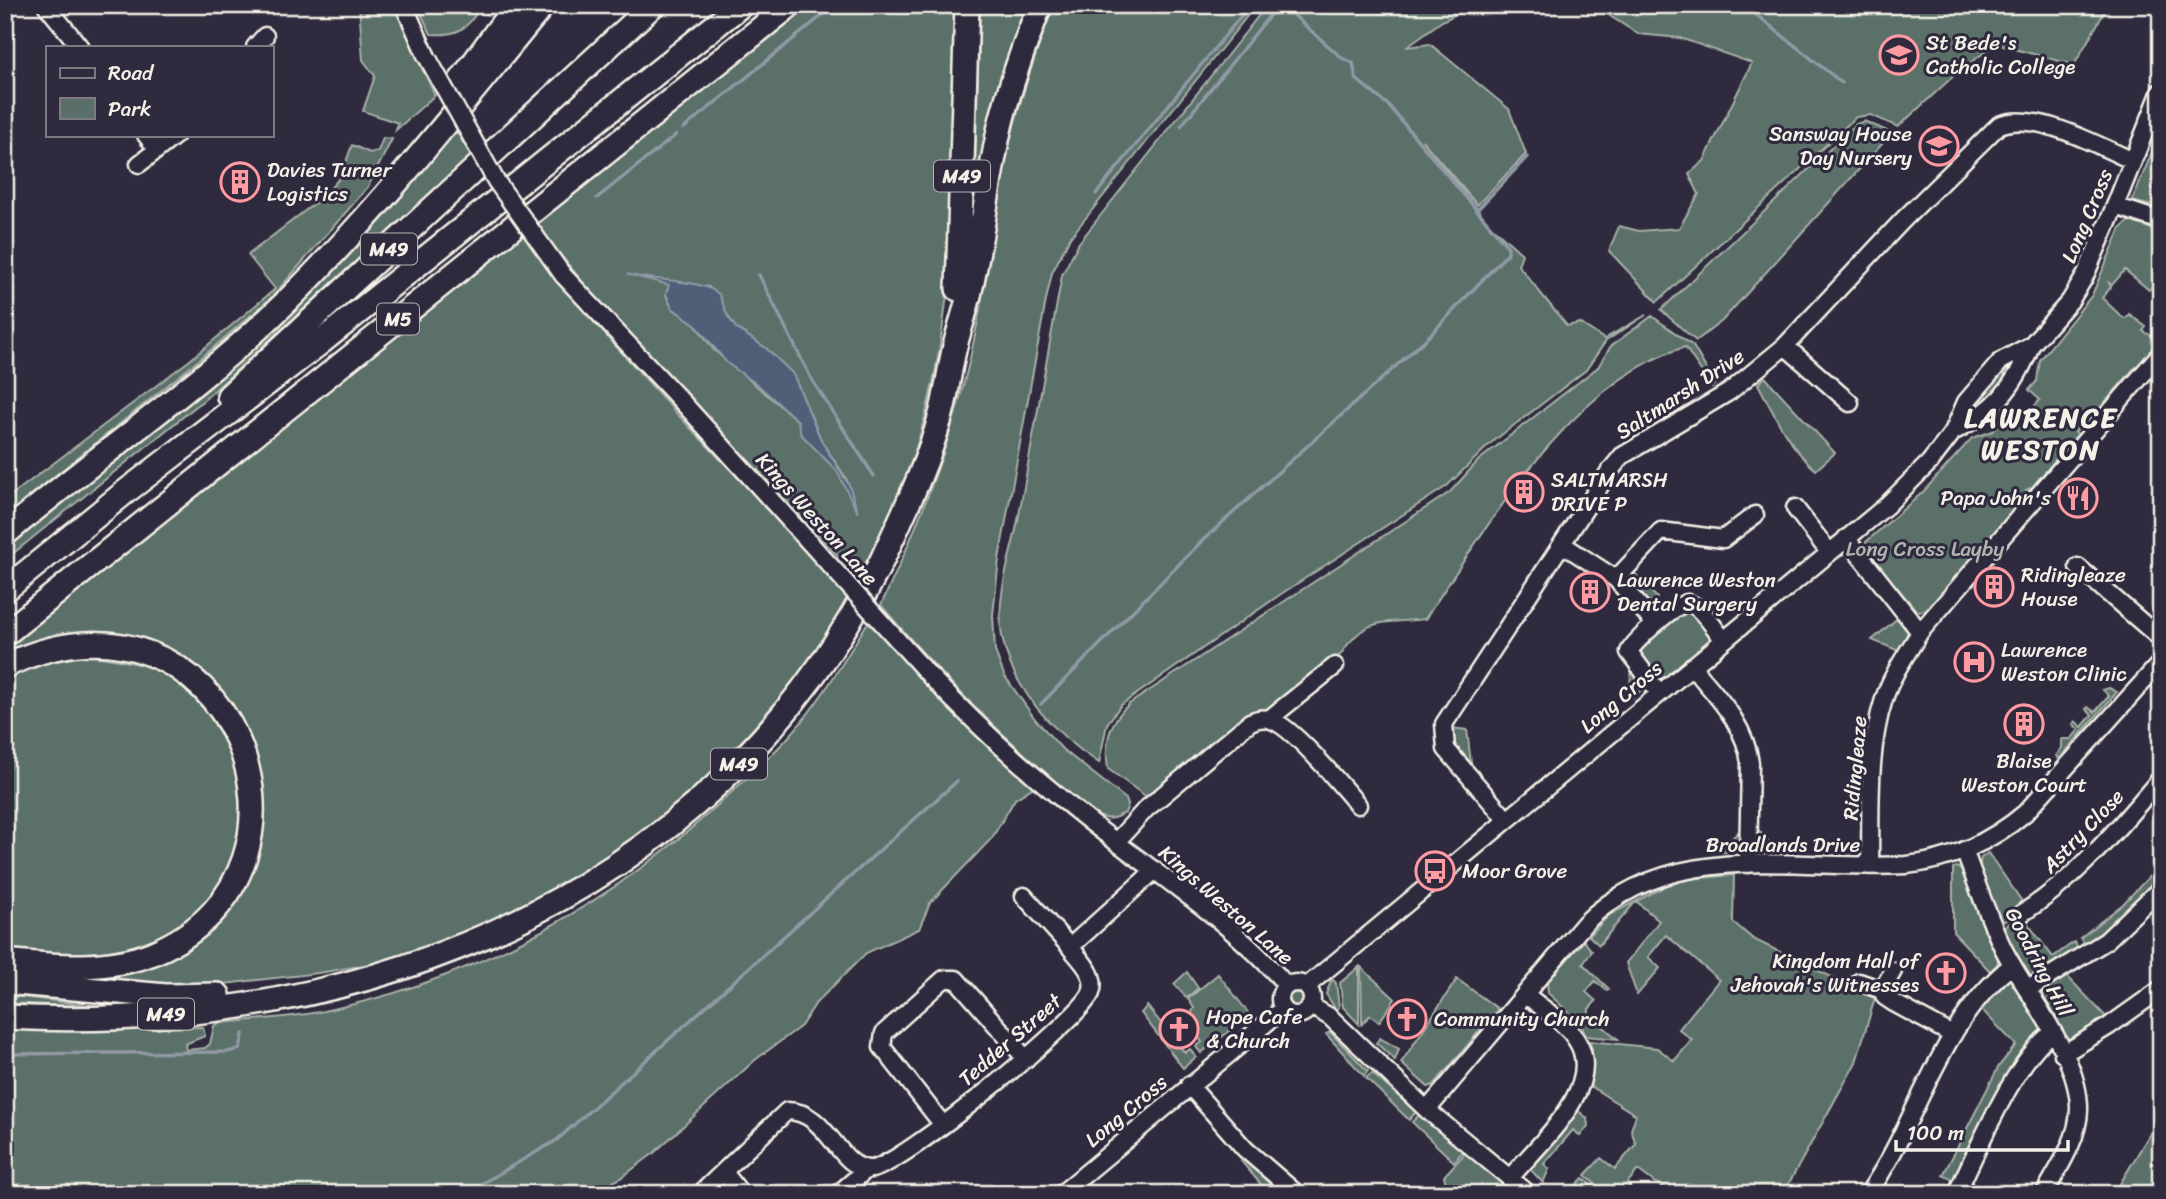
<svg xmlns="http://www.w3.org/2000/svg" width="2166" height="1199" font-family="Sriracha,sans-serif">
<rect width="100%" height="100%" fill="#2f2a3d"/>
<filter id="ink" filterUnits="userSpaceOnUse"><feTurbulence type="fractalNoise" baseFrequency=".0143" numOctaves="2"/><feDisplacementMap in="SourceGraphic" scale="14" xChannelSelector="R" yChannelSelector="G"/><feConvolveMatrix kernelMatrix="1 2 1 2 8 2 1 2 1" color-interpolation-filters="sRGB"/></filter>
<g filter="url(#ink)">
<path fill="#5a6f69" stroke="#a7b0a8" stroke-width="2" fill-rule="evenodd" d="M359,5H397L415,54L435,95L396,130L398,123L363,111L375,76L363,60Z
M417,5H479V8C468,30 455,36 431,34Z
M811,5H959C954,154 961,311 914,454C900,497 879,539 860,580L585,285L536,225ZM664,282L709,287L736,328L767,349L793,374L822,442L846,478L857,509L837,471L801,434L798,421L713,349L695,324L672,308L666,295L670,286Z
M980,5H1030L974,205Z
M1054,5H1256L1069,239L1052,273L1046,300L999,559L993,615L995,651L1004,675L1035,719L1062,749L1126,799L1128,805L1125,813C1118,816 1112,820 1105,818C1086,814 1068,792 1054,780C991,726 934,668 881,605C922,519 956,429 975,335C985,286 991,237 1000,188C1011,125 1031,65 1054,5Z
M1267,5H1351L1381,14L1411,5H1474L1442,21L1406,47L1430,44L1509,109L1526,154L1477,205L1422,140L1489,224L1522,254L1518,265L1567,326L1580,323L1604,339L1646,315L1606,341L1586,370L1491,443L1447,486L1281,594L1121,705L1107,724L1099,763C1055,734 1012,690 1002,636C995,596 1012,554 1019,515C1033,435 1048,355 1062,275L1078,244Z
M1593,5H2098L2105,11L2074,65L1996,44L1959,71L1898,127L1871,115L1856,117L1657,302L1609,251L1619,226L1639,231L1679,228L1699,194L1689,174L1704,161L1752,63L1680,38L1638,34Z
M1864,121L1892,133L1722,321L1696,341L1661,310L1856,124Z
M454,128L471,156L205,399L5,560V544L216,374Z
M2161,130V170L2154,189L2161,192V208L2132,201Z
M383,138L392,139L368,187L272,297L199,360L5,516V500L190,360L275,289L248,255L324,196L341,176L352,145L370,153L378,151Z
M2129,221L2161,232V276L2149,290L2125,270L2112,285L2109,283L2111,287L2102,298L2122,317L2126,318L2129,314L2146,327L2143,331L2161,341V345L2148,360L2136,366L2083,428L2080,427L2075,432L2078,434L2032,487L2026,490L2028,492L2014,513L1931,610L1917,611L1867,553L1866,542L1923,492L1972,438L1993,431L2014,406L2026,416L2040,400L2029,390L2037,381L2040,360L2092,295L2121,228Z
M523,235L566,291L681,418L852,597C729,795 530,952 294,976C250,980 206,988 162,987C139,986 116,981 93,979C132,974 171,965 202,939C306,852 272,684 144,643C121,636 95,632 71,635C48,639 27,649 5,657V650Z
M1652,316L1693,346L1715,384L1712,387L1685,347C1572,380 1488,526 1425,619C1382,624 1366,616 1341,654L1148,798L1108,769C1104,743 1109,722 1129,704L1450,492L1479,460L1598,367L1611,346Z
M2004,366L2014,374L1982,410L1972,402Z
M1765,377L1835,453L1816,470C1789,447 1775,416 1758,384Z
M1630,568L1657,598L1650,604L1627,578Z
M1682,610L1692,611L1709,633V640L1667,678H1657L1636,653L1637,648Z
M1900,616L1908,632L1899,651L1872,640Z
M870,619L1035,786L1015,799L992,838L930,903L919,929L866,953L816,1003L801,1026L755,1060L654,1153L621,1178L589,1194H5V1026L114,1030L203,1027L205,1036L185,1044L186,1050L205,1048L210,1044L214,1026L219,1023C252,1020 286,1018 319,1012C479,980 619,900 736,788C755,770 776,752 793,732C823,698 846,657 870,619Z
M85,655C121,660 154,663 184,686C211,705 242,756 243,790C243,825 232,877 208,904C200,913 153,943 142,948C100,965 49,954 5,951V680L35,665Z
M1632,670L1644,688L1627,701Z
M2109,688L2117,692L2059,759L2056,756L2062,748V739H2071L2079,730L2073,724L2075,721L2082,727L2092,715L2086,709L2088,707L2095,712L2109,696L2103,690Z
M1451,728L1467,730L1471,763L1453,743Z
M1755,826L1779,854L1765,853L1758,849Z
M1743,827L1740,848L1733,852H1719Z
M1988,853L2021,900L2017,914L1999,924L1979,868L1981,858Z
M2161,864V881L2088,948L2080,938L2123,904Z
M1957,867L1966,874L1999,954L1997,965L1990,971L1953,932V868Z
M1734,875L1733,922L1753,939L1875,998L1856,1062L1783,1194H1721L1703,1186C1675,1199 1661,1188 1638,1170L1627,1183L1630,1186L1623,1194H1606L1585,1175L1601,1158L1615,1169L1636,1144L1631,1130L1636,1115L1590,1086L1592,1048L1589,1041L1657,1048L1674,1061L1692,1040L1679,1029L1719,980L1666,935L1648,957L1660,968L1637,995L1626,963L1659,921L1636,901L1599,945L1589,936L1609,915L1677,880Z
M2022,916L2053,957L2074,942L2082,952L2030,978L2001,928Z
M1584,941L1592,951L1583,964L1609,989L1607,991L1595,981L1586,992L1596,1001L1589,1009V1015L1618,1039L1586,1036L1580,1023L1548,993L1547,981Z
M1359,967V1024L1343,1007L1340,983Z
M1361,967L1395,999L1379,1022L1370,1015L1362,1024Z
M1187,972L1198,988L1187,998L1174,984Z
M1218,974L1250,1015L1201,1053L1196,1047L1202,1042L1187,1022L1194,1008L1188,999Z
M2066,975L2109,1020L2072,1040L2064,1037L2041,999L2043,988Z
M1332,979L1336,983L1339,1007L1336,1010L1326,994Z
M1457,979L1498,1009L1434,1085L1428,1087L1401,1063Z
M2008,979L2013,981L2041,1025L2042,1035L1955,1181L1943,1175L1999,1066L2016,1045L1979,1007Z
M1286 999a10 10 0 1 1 20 0a10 10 0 1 1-20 0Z
M5,995L104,1007L5,1003Z
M1147,1006L1185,1053L1190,1049L1196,1057L1183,1068L1141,1013Z
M1330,1032L1368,1071L1364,1076L1326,1034Z
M1380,1038L1399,1049L1395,1060L1376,1043Z
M1372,1073L1416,1112L1409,1120L1366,1078Z
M1576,1109L1587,1118L1588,1126L1580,1136L1573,1130L1544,1164L1549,1169L1543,1183L1529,1168Z
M1419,1115L1463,1151L1454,1162L1412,1122Z
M2161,1115V1194H2114Z
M1465,1153L1515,1194H1449L1444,1176Z
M1245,1159L1286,1194H1269L1241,1161Z
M1583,1178L1602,1194H1555L1551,1190L1556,1187L1573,1188Z"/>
<path fill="#4f5e78" stroke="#9199a5" stroke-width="2" d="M627,274C653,282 700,278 719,294L727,315L736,328L767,349L793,374L822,442L849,485L858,513L837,471L801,434L798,421L758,385L727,363L695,324L672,308L666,294L669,285Z"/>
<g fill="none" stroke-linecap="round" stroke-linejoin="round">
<path stroke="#9199a5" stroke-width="3.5" d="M1744,5L1842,83
M487,14L488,5
M1181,126L1278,5
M683,129L835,5
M1096,194L1250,5
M597,198L676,135
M1476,211L1527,157
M759,275L812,380L874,476
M1041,704L1202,541L1428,337L1508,253V247L1388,105L1356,79L1353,63L1342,58L1282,5
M5,1054L228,1052L240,1049L243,1034
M464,1194L557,1140L957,781"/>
<g stroke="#f4f1e8" stroke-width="21">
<path id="minor" d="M46,5L80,47
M404,5L426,55
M255,47L265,36
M146,135L157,149
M139,164L176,135
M2115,206L2161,221
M563,275L686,406L846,583
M1785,346L1850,403
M1953,432C1994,411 2015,388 2031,345
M1795,508L1829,552
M1846,538L1920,632
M1562,544L1616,579L1655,624
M2078,567L2161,639
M1616,579L1661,531L1723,539L1755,515
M1692,666C1716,696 1745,723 1750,763L1748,864
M930,676C987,737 1049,791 1116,842C1176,887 1238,929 1287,986
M1659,693L1629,652C1632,643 1678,601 1688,603C1700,605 1715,629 1723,639
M1269,719L1335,666
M1506,819L1446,749L1444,724L1609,472L1622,456L1729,392L1785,346L1902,221L1999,125C2036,110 2098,146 2133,161
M1116,842L1146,809L1250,722C1256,719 1264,717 1271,720C1292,726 1342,786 1358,805
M1964,850C1977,884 1988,918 2004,950C2028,997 2080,1057 2079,1110C2078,1141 2058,1168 2044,1194
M1870,866C1871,811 1867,751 1884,699C1892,674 1907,654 1920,632L2161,353
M1024,896L1070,947
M2021,914C2077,879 2118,828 2161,778
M1859,982L1882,990L1893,971
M1280 999a16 16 0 1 1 32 0a16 16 0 1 1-32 0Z
M1307,986L1886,506L1930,462L1953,432L1966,402L2001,361L2031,345L2070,301L2084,278L2115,206L2161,91
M1882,990L1885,997L1894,1003L1953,1035
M2027,990L2106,941L2161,888
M1311,1006L1330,1017L1427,1110L1529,1194
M2063,1054L2109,1026L2161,989
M1189,1085L1245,1149L1297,1194
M1427,1110L1585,923C1672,837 1798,871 1906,865C1950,861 1992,841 2025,813L2161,662
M943,1125L882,1047L884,1033L944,979H956L1026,1059
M725,1173L741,1194
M1510,1178C1537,1145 1606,1087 1577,1041C1566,1022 1541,1008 1525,994
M700,1194L787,1111C829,1111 837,1169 871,1169C897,1169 1080,1020 1091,993C1098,975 1080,960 1070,947L1155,870
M838,1194L867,1169
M1061,1194L1283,1009
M1868,1194C1919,1119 1939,1023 2012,965
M1956,1194C1977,1152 2015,1059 2052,1033"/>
</g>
<g stroke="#f4f1e8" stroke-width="28">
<path id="highway" d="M454,90L516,5
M958,289L967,5
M229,396L653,5
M5,534C96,456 198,388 283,305C377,213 459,107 543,5
M5,590L124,493L321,342L741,5
M5,634L790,5
M5,666C229,558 350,871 153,953C106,972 54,966 5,961
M5,982L166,996L218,995
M5,1017C375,1037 739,886 895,532C912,495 929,458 940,418C947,395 949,370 955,346C960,327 966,309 970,291C983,235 988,177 1001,122C1011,82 1025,43 1040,5"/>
</g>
<use href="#minor" stroke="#2f2a3d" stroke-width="16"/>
<use href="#highway" stroke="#2f2a3d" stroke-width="23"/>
<g stroke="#f4f1e8" stroke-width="21" stroke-linecap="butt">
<path id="minor-bridge" d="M426,55L496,181L563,275
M846,583L930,676"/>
</g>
<use href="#minor-bridge" stroke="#2f2a3d" stroke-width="16"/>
</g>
</g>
<defs>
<g id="school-ring" transform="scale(2.0125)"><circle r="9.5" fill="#2f2a3d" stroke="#ff9aa2" stroke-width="1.5"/><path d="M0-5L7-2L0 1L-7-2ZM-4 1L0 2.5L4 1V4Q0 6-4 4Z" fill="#ff9aa2"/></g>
<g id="building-ring" transform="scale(2.0125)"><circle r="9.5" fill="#2f2a3d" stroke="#ff9aa2" stroke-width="1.5"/><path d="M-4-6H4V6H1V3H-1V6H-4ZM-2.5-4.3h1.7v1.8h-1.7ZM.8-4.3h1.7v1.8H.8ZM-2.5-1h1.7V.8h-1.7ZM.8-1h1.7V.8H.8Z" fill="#ff9aa2"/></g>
<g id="restaurant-ring" transform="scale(2.0125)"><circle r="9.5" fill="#2f2a3d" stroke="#ff9aa2" stroke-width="1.5"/><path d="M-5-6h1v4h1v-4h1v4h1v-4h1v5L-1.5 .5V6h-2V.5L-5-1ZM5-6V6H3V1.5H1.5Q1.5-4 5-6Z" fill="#ff9aa2"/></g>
<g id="hospital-ring" transform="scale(2.0125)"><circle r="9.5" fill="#2f2a3d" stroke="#ff9aa2" stroke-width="1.5"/><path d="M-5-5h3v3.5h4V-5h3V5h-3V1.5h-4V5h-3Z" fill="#ff9aa2"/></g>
<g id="bus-ring" transform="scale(2.0125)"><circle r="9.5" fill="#2f2a3d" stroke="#ff9aa2" stroke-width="1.5"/><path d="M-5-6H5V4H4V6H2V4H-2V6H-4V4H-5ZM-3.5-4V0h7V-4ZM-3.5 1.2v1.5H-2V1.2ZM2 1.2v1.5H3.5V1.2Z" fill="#ff9aa2"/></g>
<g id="church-ring" transform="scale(2.0125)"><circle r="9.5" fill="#2f2a3d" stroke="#ff9aa2" stroke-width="1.5"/><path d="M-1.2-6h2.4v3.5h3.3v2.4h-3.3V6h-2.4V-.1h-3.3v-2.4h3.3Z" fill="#ff9aa2"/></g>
</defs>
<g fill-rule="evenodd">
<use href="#school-ring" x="1899" y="55"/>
<use href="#school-ring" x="1939" y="146"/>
<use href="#building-ring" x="240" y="182"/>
<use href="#building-ring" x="1524" y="492"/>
<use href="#restaurant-ring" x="2078" y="498"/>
<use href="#building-ring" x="1994" y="587"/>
<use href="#building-ring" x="1590" y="592"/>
<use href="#hospital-ring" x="1974" y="662"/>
<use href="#building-ring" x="2024" y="724"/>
<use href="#bus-ring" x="1435" y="871"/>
<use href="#church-ring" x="1946" y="973"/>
<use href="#church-ring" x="1407" y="1019"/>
<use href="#church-ring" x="1179" y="1029"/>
</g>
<g text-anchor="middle" stroke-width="6" stroke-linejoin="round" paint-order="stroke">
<g fill="#2f2a3d" stroke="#b9b5b5" stroke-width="2">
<rect x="934" y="160.5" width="56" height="31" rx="5"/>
<rect x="361" y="233.5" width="56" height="31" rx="5"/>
<rect x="377" y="303.5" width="42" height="31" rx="5"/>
<rect x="711" y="748.5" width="56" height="31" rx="5"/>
<rect x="138" y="998.5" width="56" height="31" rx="5"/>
</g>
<g font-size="19" font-weight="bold" fill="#f4f1e8">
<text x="962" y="183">M49</text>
<text x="389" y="256">M49</text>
<text x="398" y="326">M5</text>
<text x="739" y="771">M49</text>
<text x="166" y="1021">M49</text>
</g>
<g font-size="21" fill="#f4f1e8" stroke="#2f2a3d" text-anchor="start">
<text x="1926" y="50">St Bede's<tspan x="1926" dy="24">Catholic College</tspan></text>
<text x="1912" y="141" text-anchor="end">Sansway House<tspan x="1912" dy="24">Day Nursery</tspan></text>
<text x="267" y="177">Davies Turner<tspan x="267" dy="24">Logistics</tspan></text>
<text x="1551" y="487">SALTMARSH<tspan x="1551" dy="24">DRIVE P</tspan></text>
<text x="2051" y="505" text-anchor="end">Papa John's</text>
<text x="2021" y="582">Ridingleaze<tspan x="2021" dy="24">House</tspan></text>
<text x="1617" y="587">Lawrence Weston<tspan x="1617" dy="24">Dental Surgery</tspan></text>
<text x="2001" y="657">Lawrence<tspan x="2001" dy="24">Weston Clinic</tspan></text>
<text x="2024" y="768" text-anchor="middle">Blaise<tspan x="2024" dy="24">Weston Court</tspan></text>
<text x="1462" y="878">Moor Grove</text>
<text x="1919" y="968" text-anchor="end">Kingdom Hall of<tspan x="1919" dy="24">Jehovah's Witnesses</tspan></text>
<text x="1206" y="1024">Hope Cafe<tspan x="1206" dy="24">&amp; Church</tspan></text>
<text x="1434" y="1026">Community Church</text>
</g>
<g font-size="21" fill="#f4f1e8" stroke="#2f2a3d">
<text transform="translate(2087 216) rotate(-67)" y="7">Long Cross</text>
<text transform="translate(1680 394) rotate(-33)" y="7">Saltmarsh Drive</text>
<text transform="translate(817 519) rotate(48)" y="7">Kings Weston Lane</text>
<text transform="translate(1621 697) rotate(-40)" y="7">Long Cross</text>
<text transform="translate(1855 768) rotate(-85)" y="7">Ridingleaze</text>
<text transform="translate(2083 831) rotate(-46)" y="7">Astry Close</text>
<text x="1783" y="852">Broadlands Drive</text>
<text transform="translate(1226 905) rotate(41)" y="7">Kings Weston Lane</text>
<text transform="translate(2039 962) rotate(62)" y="7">Goodring Hill</text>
<text transform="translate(1010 1040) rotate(-41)" y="7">Tedder Street</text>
<text transform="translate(1126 1111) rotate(-40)" y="7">Long Cross</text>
</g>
<g font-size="21" fill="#afb6af" stroke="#2f2a3d">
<text x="1925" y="556">Long Cross Layby</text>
</g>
<g font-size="28" font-weight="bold" letter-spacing="2" fill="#f4f1e8" stroke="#2f2a3d">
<text x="2041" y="427">LAWRENCE<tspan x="2041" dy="32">WESTON</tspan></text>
</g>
</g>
<rect width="2166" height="1199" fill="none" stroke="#2f2a3d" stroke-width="28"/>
<rect x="14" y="14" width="2138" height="1171" fill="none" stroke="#f4f1e8" stroke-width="2.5" filter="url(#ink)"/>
<rect x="46" y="46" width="228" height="91" fill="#2f2a3d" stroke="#7e7a81" stroke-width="2"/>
<rect x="60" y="68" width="35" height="10" fill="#2f2a3d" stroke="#7e7a81" stroke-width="2"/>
<text x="108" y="80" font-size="21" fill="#f4f1e8">Road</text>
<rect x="60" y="98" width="35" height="21" fill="#5a6f69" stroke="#7e7a81" stroke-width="2"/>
<text x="108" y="116" font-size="21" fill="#f4f1e8">Park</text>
<path d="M1896 1140v10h172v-10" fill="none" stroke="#f4f1e8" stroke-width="3.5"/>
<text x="1907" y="1140" font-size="21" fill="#f4f1e8" stroke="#2f2a3d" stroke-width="5" paint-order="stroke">100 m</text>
</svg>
